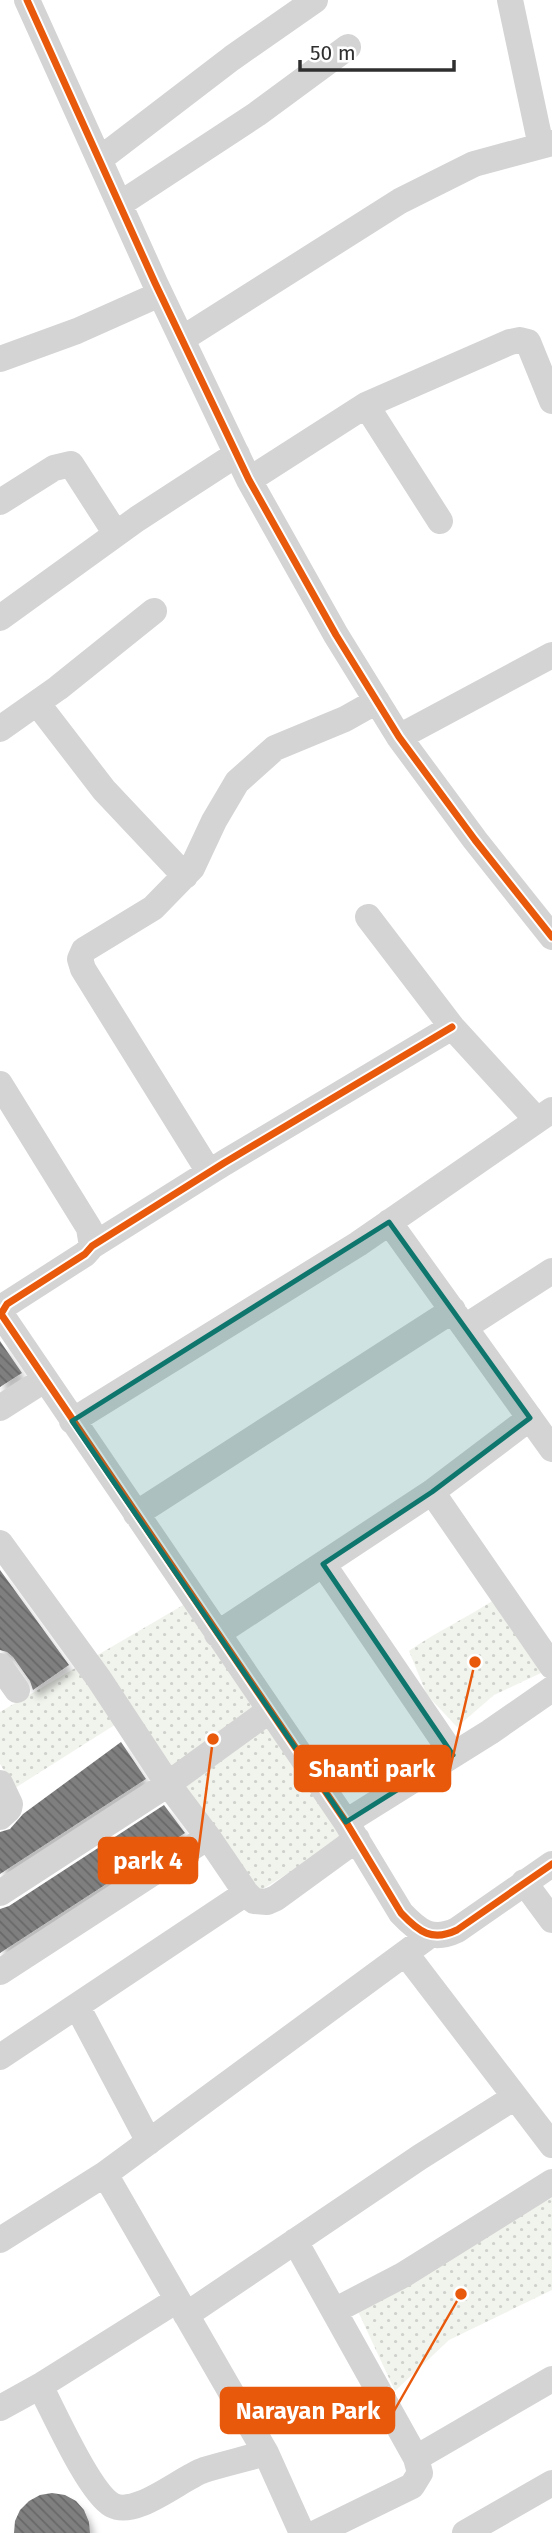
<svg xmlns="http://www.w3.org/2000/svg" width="552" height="2533" font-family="'Fira Sans',sans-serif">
<defs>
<pattern id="park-dots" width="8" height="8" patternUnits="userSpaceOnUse" patternTransform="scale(1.75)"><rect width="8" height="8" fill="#f1f4ed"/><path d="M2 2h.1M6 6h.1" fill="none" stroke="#cfd2cc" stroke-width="1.8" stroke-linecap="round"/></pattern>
<pattern id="building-back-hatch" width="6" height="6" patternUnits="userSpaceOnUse" patternTransform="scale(1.75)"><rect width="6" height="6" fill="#7f7f7f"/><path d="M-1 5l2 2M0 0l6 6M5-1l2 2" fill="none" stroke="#686868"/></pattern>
<filter id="shadow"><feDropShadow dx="4.5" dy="8" stdDeviation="3.5" flood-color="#0004"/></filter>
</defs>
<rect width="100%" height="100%" fill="#fff"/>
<path fill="url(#park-dots)" d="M494,1600L543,1672L494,1695L457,1727L427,1695L409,1651C436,1632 466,1618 494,1600Z
M185,1604L343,1839L255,1894L132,1714L15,1788L0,1764V1712Z
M552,2198V2290L449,2340L395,2391L356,2307L477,2235Z"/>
<path fill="url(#building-back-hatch)" filter="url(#shadow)" d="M0,1341L22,1373L0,1387Z
M0,1570L69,1665L33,1690L30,1681L13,1657L7,1652L0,1650Z
M121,1742L146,1779L0,1874V1832L10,1829L23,1814Z
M164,1805L185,1833L0,1953V1909L9,1906Z
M52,2493L65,2495L76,2501L84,2510L89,2522L90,2533H14L15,2521L20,2510L29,2501L40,2495Z"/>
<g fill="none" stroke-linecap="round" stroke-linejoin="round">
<path stroke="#d4d4d4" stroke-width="26" d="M27,0L155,283L249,480L336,635L399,737L475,840L552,937
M510,0L541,146
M100,159L232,58L315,0
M120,204L257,114L348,47
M182,339L400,201L474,164L552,143
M0,359L77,331L160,294
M366,405L440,521
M249,480L366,405L510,342L520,340L528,342L552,401
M0,502L54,468L71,464L116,534
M0,618L137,519L237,454
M37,703L104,790L185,876
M0,729L58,688L154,611
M399,737L552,655
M368,917L452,1027L537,1120
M452,1027L224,1163L92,1246L85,1254L7,1304L1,1314L346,1822L401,1913C419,1932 432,1942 457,1930L552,1864
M0,1084L89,1228L92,1246
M209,1172L83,969L80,959L84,950L153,908L192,868L214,821L237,782L275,748L345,719L377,701
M389,1222L552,1449
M465,1327L552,1271
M0,1408L44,1380
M72,1421L358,1244L552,1110
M432,1492L552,1666
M136,1514L453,1310
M0,1543L99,1679L168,1784L208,1837L246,1893L254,1901L267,1902L276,1898L357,1839
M323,1564L453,1755
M217,1634L432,1492L530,1418
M0,1666L17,1690
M0,1783L10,1804L9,1809L0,1817
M346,1822L490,1732L552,1689
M524,1882L552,1920
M0,1893L168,1784L270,1710
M406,1954L552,2145
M0,1972L208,1837
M77,2006L149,2142
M0,2057L246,1893
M105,2174L266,2453L302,2533
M0,2240L105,2174L430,1935
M295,2241L416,2458L420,2473L412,2486L316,2533
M334,2311L403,2275L552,2182
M186,2315L420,2157L515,2097
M40,2386C54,2412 89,2492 112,2505C136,2518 181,2478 204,2470C224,2464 245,2459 266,2453
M0,2408L40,2386L177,2300
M416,2458L552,2379
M465,2533L552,2483"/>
<g stroke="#fff" stroke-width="11">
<path id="cycleway" d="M27,0L155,283L249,480L336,635L399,737L475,840L552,937
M452,1027L224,1163L92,1246L85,1254L7,1304L1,1314L346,1822L401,1913C419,1932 432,1942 457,1930L552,1864"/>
</g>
<use href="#cycleway" stroke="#e8590c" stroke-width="7"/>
</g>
<path fill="#0f766e" fill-opacity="0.2" stroke="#0f766e" stroke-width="5" stroke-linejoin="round" d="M389,1222L530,1418L432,1492L323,1564L453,1755L346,1822L72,1421Z"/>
<path fill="none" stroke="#e8590c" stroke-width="2.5" d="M475 1662L450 1769M213 1739L197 1861M461 2294L394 2411"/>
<g fill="#e8590c" stroke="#fff" stroke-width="2.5">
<circle cx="475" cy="1662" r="7"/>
<circle cx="213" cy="1739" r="7"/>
<circle cx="461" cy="2294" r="7"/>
</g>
<g fill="#e8590c" stroke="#e8590c" stroke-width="2.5">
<rect x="295" y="1746" width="155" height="45" rx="7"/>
<rect x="99" y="1838" width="98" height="45" rx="7"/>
<rect x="221" y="2388" width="173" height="45" rx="7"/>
</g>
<g font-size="24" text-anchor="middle" font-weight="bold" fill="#fff">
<text x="372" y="1777">Shanti park</text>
<text x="148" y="1869">park 4</text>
<text x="308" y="2419">Narayan Park</text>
</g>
<path d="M300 60v10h154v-10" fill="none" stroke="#2f2f2f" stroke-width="3.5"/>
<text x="310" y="60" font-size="21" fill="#2f2f2f" stroke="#ffffff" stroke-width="5" paint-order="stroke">50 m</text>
</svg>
